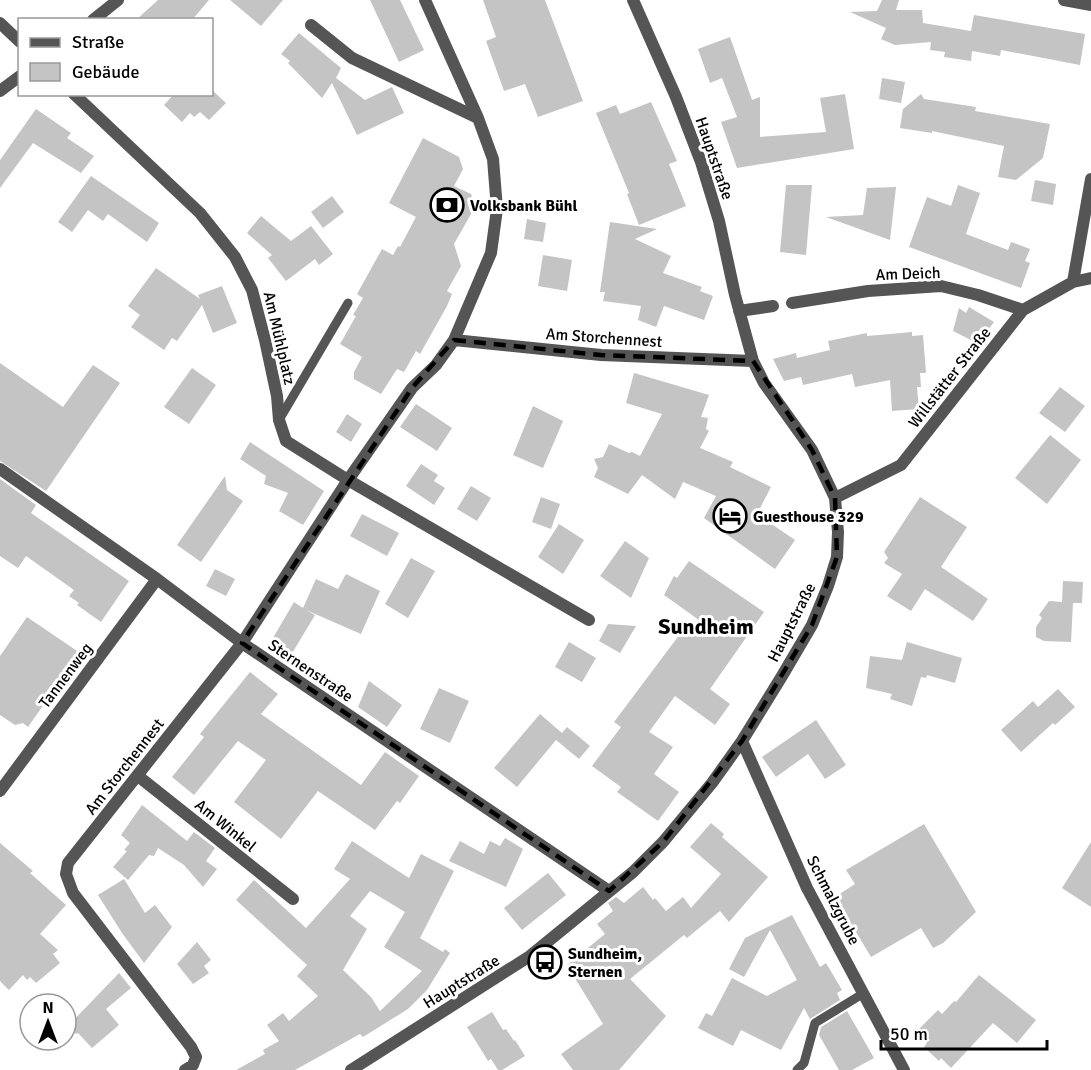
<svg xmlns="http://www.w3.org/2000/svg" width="1091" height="1070" font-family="Signika,sans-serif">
<rect width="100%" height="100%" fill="#fff"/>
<path fill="#c4c4c4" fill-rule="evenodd" d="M158,0H209L192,20H136Z
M230,0H283L261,26Z
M370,0H400L424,50L399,62Z
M483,0H545L583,101L538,117L525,84L504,91L486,41L496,37Z
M882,0H899L896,10H922L923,23L971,31L974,15L1085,34L1080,65L1001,50L1000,56L972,51L971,61L944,57L945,52L930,50L931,42L895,45L881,39L886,28L850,12L877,11Z
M299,33L341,68L336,78L365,100L392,87L404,113L357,135L332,83L322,98L288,63L290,61L281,54Z
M730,37L752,100L760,97V137L826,132L820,98L845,94L854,149L737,168L721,122L737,117L722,78L710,83L698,49Z
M882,78L905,82L901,103L879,99Z
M212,90L226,103L209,120L200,112L194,117L190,113L182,122L164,105L174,94H212Z
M921,94L924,99L976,107L975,111L1050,124L1043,158L1016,180L998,177L1004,146L932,131V133L900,128L903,109Z
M651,102L677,161L669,164L686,206L639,225L627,194L629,193L596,113L616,105L620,114Z
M36,109L71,133L67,138L94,156L81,173L33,143L0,188V160Z
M423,138L459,157L463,169L454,186L471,194L475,207L454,244L461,266L447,291L452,294L447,306L420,354L416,351L404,372L397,369L381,394L354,379V372L362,357L340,344L356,316L353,315L363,298L357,294L382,249L393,255L398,246L400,247L416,217L389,203Z
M91,176L159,223L147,242L108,214L103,221L88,210L72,232L58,222Z
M1035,180L1056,184L1053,205L1031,201Z
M786,185H812L806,255L780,252Z
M958,185L980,193L966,234L1008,250L1011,242L1030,249L1025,261L1030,263L1021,288L909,247L927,197L951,206Z
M896,187L890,240L826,217L863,215L867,188Z
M332,196L344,212L323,228L311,212Z
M261,216L291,241L311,226L333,254L319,265L315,259L286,281L268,258L272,255L247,233Z
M527,219L546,223L543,242L524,239Z
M610,222L657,229L635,239L671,256L663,273L702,287L700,291L713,296L704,320L664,306L656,327L638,320L641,306L603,301L605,292H600Z
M543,255L572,260L567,291L538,286Z
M156,268L200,299L198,295L222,286L237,323L213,333L202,305L177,341L172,338L164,350L131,327L140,315L128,306Z
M969,307L994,322L982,338L978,334L973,341L953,331L959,308L966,313Z
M912,332V336L923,335L926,373H920L921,387H917L919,409L892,411L890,380L855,387L852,374L803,385L801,377L784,381L773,359L796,353L797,358L830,350L828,341L867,333V336Z
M0,363L63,407L93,365L120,383L46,491L0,461Z
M192,368L216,385L189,424L164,407Z
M634,373L709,395L701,417L708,418L706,429L709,431L700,448L733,462L730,467L771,487L757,514L795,540L775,569L704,518L716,496L683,482L675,499L642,475L628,494L594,477L598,468L594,459L603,457L609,444L629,453L632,452L640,456L662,414L626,403Z
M1060,387L1085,406L1065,432L1039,413Z
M416,404L452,428L437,451L400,427Z
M533,406L563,421L543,468L513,455Z
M347,414L362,424L351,442L336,432Z
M1050,435L1081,460L1047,504L1015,478Z
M250,442L324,491L303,525L279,511L288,493L264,484L266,476L240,459Z
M421,464L438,475L434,481L445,488L434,505L406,486Z
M225,476L227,490L243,501L201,562L177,545Z
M0,479L36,505L31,513L129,581L101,622L77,605L79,603L69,596L74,590L26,556L18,568L0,556Z
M471,486L491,498L477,521L457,509Z
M541,497L560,504L551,529L532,522Z
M920,497L967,527L941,567L988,599L973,621L925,589L911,611L887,596L902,574L884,563L888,558L884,552Z
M362,514L399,533L387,556L350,536Z
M559,524L584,540L563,574L538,557Z
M625,541L649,558L631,598L600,576Z
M411,558L435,571L408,618L385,604Z
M689,561L764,612L710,689L730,704L715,725L675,696L649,732L673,747L654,774L679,792L658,821L617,792L621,787L592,766L621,727L614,722L683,630L717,633L664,595L674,576L677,578Z
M215,569L235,579L226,596L206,586Z
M346,574L380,591L361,634L306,610L315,615L291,655L270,643L294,602L303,608L316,579L338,589Z
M1063,581L1083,582L1082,603H1072H1073L1071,642L1044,641L1036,637V627L1042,618L1039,615L1049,601L1062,602Z
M27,617L80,653L28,727L23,723L15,725L0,715V656Z
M608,624L636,626L620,653L599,641Z
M569,642L596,658L582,682L555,667Z
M907,642L962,658L955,683L927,675L926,678L921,677L912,706L890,699L892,694L866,688L870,656L902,660Z
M250,672L278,694L261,714L361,785L385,752L419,776L400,803L397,801L375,830L318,791L281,839L234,802L266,760L238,741L194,795L172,777L204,737L200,734Z
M369,681L402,705L387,727L358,707Z
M439,688L469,701L450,743L420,729Z
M1058,689L1075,707L1055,725L1053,723L1021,752L1001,730L1033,701L1038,707Z
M540,714L562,733L567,727L590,746L579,759L556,740L517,787L494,768Z
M816,720L846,765L825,779L808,754L776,777L762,757Z
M142,805L187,841L194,832L215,848L206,861L217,869L203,887L184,865L158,848L154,856L149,855L128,880L113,867L127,851L124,850L130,843L121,835Z
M711,823L724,834L722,837L768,877L729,922L720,911L687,938L684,935L630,979L666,1016L619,1070H573L561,1054L603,1024L567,965L605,934L597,924L613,911L608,903L616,897L624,903L643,887L653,900L655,898L666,911L683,897L691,908L721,874L690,847Z
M924,824L976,912L943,943L933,948L921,928L871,957L835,897L855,884L846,870Z
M505,838L523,849L506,887L449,861L460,841L484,854L490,841L500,846Z
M352,841L409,878L421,854L454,871L420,938L443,952L445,949L450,953L427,990L408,1009L363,1037L360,1034L295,1070H236L265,1054L263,1050L279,1041L267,1025L283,1013L289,1021L318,996L297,976L307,965L236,900L254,880L306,928L350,879L334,869ZM370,891L405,912L384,947L422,971L380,1011L371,997L343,970L367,929L350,916Z
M1091,842V907L1062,888Z
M0,843L33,871L30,873L66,905L40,934L58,950L53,954L60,963L36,983L30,977L27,980L23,975L9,990L0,981Z
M548,873L566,895L522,930L504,908Z
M124,879L145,913L155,905L172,927L144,963L122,933L98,895Z
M792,915L820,967L826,963L842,990L837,993L840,1000L810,1019L804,1008L781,1050L741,1030L733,1046L698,1028L706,1013L712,1016L732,978L767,996L797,980L770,930L744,977L729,969L745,938Z
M197,942L211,960L204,966L209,973L193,984L177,964Z
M119,973L131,988L106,1009L119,1025L92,1048L78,1033L76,1034L68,1026Z
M979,975L1036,1020L1017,1043L993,1023L951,1068L941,1058L939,1061L924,1047L927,1043L915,1033L938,1010L942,1014L954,1001L956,1002Z
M847,1011L874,1058L852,1070H839L819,1035L821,1027Z
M492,1012L503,1030L506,1029L514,1041L515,1040L525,1056L502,1070H498L491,1059L488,1061L467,1027Z"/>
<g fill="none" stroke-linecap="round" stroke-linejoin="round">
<path stroke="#555" stroke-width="9" d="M279,420L348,303
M797,1070L804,1063L815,1023L864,993"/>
<path stroke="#555" stroke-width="12" d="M1064,0L1091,5
M93,20L118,0
M0,23L20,42
M311,25L352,58L478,118
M0,91L20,76
M74,94L200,213L235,257L252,290L265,340L277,396L279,420L286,441L348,480L589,620
M1073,282L1091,179
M792,303L868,291L941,286L978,295L1023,310
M739,311L773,306
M454,340L601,355L753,361
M0,469L157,579L242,643L609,891
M835,498L901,465L1023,310L1073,282L1091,278
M742,741L807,888L904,1070
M138,776L293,899
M0,791L157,579
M185,1070L193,1065L196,1057L191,1047L73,893L66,874L68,863L242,643L348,480L412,388L436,365L454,340L491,253L497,209L493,159L478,118L425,0
M351,1070L530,956L633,872L663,842L712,783L742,741L782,676L812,625L828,586L837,557L838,532L835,498L812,450L764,383L753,361L735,295L719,221L701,162L676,97L633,0"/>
</g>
<path fill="none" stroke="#000" stroke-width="4.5" stroke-dasharray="12 8" stroke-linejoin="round" d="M454,340L601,355L753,361L812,450L835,498L837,557L812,625L742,741L663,842L609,891L242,643L412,388Z"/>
<defs>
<g id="bank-ring" transform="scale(1.725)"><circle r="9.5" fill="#fff" stroke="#000" stroke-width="1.5"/><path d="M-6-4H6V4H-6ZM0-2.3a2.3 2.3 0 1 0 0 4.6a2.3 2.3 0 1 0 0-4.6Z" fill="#000"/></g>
<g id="hotel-ring" transform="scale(1.725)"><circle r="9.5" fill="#fff" stroke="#000" stroke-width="1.5"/><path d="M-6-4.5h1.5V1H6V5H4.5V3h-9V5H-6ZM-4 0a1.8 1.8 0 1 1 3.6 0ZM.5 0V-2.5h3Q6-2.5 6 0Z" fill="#000"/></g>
<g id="bus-ring" transform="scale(1.725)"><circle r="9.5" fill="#fff" stroke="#000" stroke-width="1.5"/><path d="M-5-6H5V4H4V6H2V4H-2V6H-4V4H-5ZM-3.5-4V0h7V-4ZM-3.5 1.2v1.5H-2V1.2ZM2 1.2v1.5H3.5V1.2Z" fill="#000"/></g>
</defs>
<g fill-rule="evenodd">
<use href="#bank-ring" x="447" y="205"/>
<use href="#hotel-ring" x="730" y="516"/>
<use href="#bus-ring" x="545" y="962"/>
</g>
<g text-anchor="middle" stroke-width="6" stroke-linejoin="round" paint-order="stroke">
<g font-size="16" fill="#000" stroke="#fff">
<text transform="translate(715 158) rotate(71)" y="6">Hauptstraße</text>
<text transform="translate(908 273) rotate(-2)" y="6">Am Deich</text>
<text transform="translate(604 337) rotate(4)" y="6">Am Storchennest</text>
<text transform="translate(280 338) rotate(77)" y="6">Am Mühlplatz</text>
<text transform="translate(949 377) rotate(-52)" y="6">Willstätter Straße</text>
<text transform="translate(791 622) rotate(-63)" y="6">Hauptstraße</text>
<text transform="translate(311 670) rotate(34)" y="6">Sternenstraße</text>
<text transform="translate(65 675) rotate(-53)" y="6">Tannenweg</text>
<text transform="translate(124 766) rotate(-52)" y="6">Am Storchennest</text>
<text transform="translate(226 825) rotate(39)" y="6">Am Winkel</text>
<text transform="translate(834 900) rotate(63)" y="6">Schmalzgrube</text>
<text transform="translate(461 981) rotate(-32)" y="6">Hauptstraße</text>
</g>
<g font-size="16" font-weight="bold" fill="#000" stroke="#fff" text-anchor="start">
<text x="470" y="211">Volksbank Bühl</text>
<text x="753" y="522">Guesthouse 329</text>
<text x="568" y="959">Sundheim,<tspan x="568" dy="18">Sternen</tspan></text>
</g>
<g font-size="22" font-weight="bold" fill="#000" stroke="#fff">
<text x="706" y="634">Sundheim</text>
</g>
</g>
<rect x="18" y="18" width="195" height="78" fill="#ffffff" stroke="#999999" stroke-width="1.5"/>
<rect x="30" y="38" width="30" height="9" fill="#555555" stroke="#999999" stroke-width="1.5"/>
<text x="72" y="48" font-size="18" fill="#000000">Straße</text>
<rect x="30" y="63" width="30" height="18" fill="#c4c4c4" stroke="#999999" stroke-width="1.5"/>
<text x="72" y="78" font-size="18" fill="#000000">Gebäude</text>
<g transform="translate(48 1022)"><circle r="28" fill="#ffffff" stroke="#999999" stroke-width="1.5"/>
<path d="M0-4.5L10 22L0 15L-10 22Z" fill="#000000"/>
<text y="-9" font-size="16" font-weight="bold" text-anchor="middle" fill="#000000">N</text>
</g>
<path d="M881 1040v9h166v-9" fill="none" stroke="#000000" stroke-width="3"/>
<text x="890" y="1040" font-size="18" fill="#000000" stroke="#ffffff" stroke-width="4.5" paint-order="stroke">50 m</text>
</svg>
